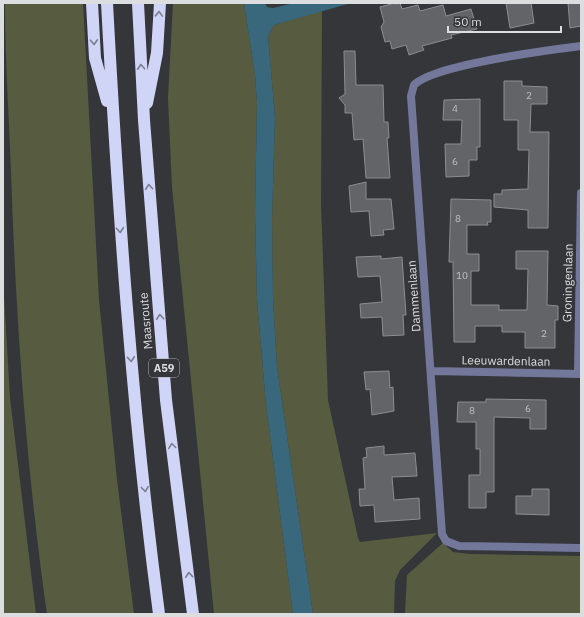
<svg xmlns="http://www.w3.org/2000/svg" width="584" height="617" font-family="'IBM Plex Sans',sans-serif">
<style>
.green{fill:#575c41}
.water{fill:#39687d}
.building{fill:#636467;stroke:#8b8d90}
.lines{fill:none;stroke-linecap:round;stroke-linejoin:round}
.minor{stroke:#73779a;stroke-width:8}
.motorway{stroke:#d0d5f8;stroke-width:12}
.oneway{stroke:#7b7e8f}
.labels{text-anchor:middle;stroke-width:3.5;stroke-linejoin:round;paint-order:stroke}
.number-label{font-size:10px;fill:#bebfc0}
.shield{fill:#353639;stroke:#aaabac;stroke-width:1}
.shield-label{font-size:11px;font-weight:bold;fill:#dcddde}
.street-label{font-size:12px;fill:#dcddde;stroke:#353639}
</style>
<rect width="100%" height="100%" fill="#353639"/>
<!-- green -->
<path class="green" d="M5 3H83L99 300 117 480 134 614H47C26 467 16 320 11 172 9 116 5 59 5 3Z
M173 3H244L255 75 257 102 255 213 257 300 266 405 293 614H214L172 187 168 98Z
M322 10 321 203 328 400 358 538 360 542 437 533 400 570 395 581 394 614H313L277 367 273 299 272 219 275 117 268 36 274 25Z
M3 222 4 296 10 398 36 614H3Z
M443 543 453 552 470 554 581 556V614H405L407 575Z"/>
<!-- water -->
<path class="water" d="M244 3H265L267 7 273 8 294 3H351L274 25 268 36 275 117 272 219 273 299 277 367 313 614H293L266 405 257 300 255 213 257 102 255 75Z"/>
<!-- building -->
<path class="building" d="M395 3V4L400 3 402 9 418 5 420 11 443 5 446 16 471 9 477 29 451 35 452 38 422 46 424 50 409 55 406 45 392 49 390 41 385 42 381 27 384 22 380 7Z
M506 3H531L534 23 510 28Z
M568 3H581V26L570 28Z
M344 51H355L356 85H383L384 122H388L389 138H387L390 178H366L363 139 354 140 352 113H345V105L339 98 345 94Z
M504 81H522V86L547 87V104H531L530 132H549L548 228H528V210L494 207V194H502V190L528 189 529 150H518V120H504Z
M480 99V147H477V160H469V176L446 177 445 144H461L462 120H443L444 100Z
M366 182V199H391L394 229 383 230 384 235 371 236 369 211 351 212 349 186Z
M451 199 491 200V222H487L488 225H467V254H479V271H471V305H499V310H527L528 269H516V251H548L547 305 558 306V320H555V348H525V332H502V326H475V342H454L453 262H449Z
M381 256V259L402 257 406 315H403L404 335 383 336 382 317 361 318 360 304 382 302 380 276 358 277 356 257Z
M389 371 390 388 393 387 394 411 372 415 370 389 366 390 364 372Z
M486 399 546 400V429H530V418L494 417V492H486V508H469V475H480V449H476V422H457L458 402H486Z
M384 446V455L415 453 417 476 392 477 394 500 419 498 420 519 375 522 374 505 360 506 359 489H365L363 458 367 457 366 448Z
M532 489H549V515L516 514V496H532Z"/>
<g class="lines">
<!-- minor -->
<path class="minor" d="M581 46C549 50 433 65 414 85L411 96 442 534 446 541 459 546 581 548
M431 371 581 374
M578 374 581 193"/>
<!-- motorway -->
<path class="motorway" d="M92 3 95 58 107 101
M107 3C118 208 132 411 159 614
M138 3 144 120 166 400 193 614
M147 103 157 53 160 3"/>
</g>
<!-- one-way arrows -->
<defs><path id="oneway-chevron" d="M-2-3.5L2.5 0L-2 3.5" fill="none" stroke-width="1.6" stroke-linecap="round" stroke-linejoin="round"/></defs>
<g class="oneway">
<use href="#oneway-chevron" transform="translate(159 14) rotate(-88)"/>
<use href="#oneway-chevron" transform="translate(94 42) rotate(87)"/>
<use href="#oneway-chevron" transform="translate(141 67) rotate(-93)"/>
<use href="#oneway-chevron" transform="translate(149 187) rotate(-95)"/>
<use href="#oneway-chevron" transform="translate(120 230) rotate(85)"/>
<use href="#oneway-chevron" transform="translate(160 317) rotate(-95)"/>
<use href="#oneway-chevron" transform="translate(131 359) rotate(85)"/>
<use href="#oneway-chevron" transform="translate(172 446) rotate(-98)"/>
<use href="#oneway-chevron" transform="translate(145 489) rotate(83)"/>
<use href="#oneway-chevron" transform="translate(189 575) rotate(-96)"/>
</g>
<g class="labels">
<!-- number labels -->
<g class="number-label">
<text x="529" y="99">2</text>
<text x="455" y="112">4</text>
<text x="455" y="165">6</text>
<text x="458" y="222">8</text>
<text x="462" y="279">10</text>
<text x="544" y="337">2</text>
<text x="528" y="412">6</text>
<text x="472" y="414">8</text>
</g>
<!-- shield labels -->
<rect class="shield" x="149" y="359" width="30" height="18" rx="3"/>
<g class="shield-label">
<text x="164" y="372">A59</text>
</g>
<!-- street labels -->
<g class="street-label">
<text transform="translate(568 283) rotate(-89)" y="4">Groningenlaan</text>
<text transform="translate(414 296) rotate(-94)" y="4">Dammenlaan</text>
<text transform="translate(146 321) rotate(-95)" y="4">Maasroute</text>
<text transform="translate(506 361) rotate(1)" y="4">Leeuwardenlaan</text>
</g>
</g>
<!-- border -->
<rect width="584" height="617" fill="none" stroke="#dcddde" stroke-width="8"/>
<!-- scale -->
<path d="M448 26v6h113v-6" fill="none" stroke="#dcddde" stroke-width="2"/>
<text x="454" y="26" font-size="12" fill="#dcddde" stroke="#353639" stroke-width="3" paint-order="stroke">50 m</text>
</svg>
